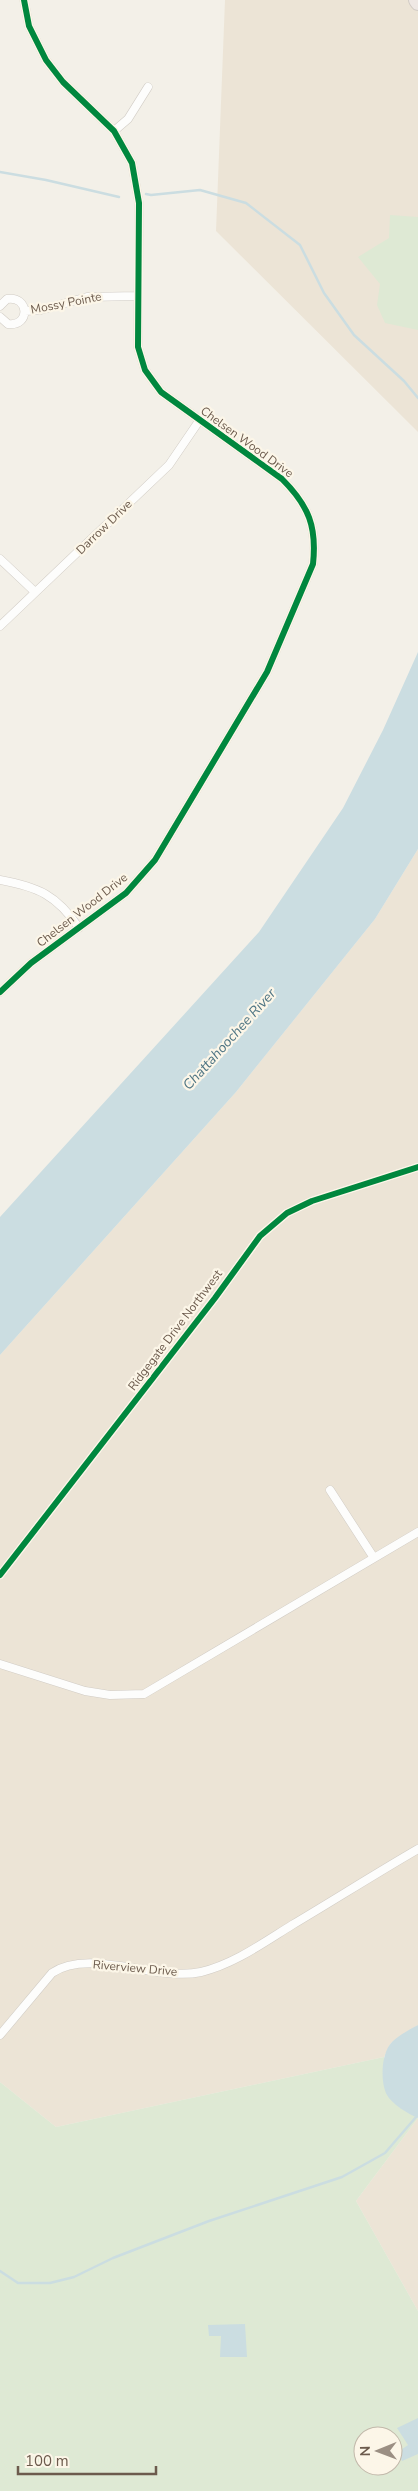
<svg xmlns="http://www.w3.org/2000/svg" width="418" height="2491" font-family="'Nunito Sans',sans-serif">
<style>
.residential{fill:#ece4d6}
.green{fill:#dee9d4;fill-rule:evenodd}
.water{fill:#cbdde1}
.lines{fill:none;stroke-linecap:round;stroke-linejoin:round}
.stream{stroke:#cbdde1;stroke-width:2.5}
.street-casing{stroke:#d1ccc5;stroke-width:9}
.highway-casing{stroke:#d2ccc6;stroke-width:16}
.street{stroke:#fdfdfc;stroke-width:8}
.highway{stroke:#efe8e4;stroke-width:14}
.cycleway-casing{stroke:#fcf6e8;stroke-width:9}
.cycleway{stroke:#00873e;stroke-width:6}
.labels{text-anchor:middle;stroke-width:4.5;stroke-linejoin:round;paint-order:stroke}
.street-label{font-size:12px;fill:#6c5b4d;stroke:#fcf6e8}
.water-label{font-size:14px;font-style:italic;fill:#4d7483;stroke:#fcf6e8}
</style>
<rect width="100%" height="100%" fill="#f3f0e8"/>
<!-- residential -->
<path class="residential" d="M225 0H418V432L216 231Z
M418 849V2025L391 2043 384 2057 56 2127 0 2082V1355L236 1092 375 919Z
M418 2118V2311L356 2201Z"/>
<!-- green -->
<path class="green" d="M390 215 418 217V330L385 323 377 305 380 284 358 257 389 238Z
M384 2057V2084L399 2107 418 2118 356 2201 418 2311V2491H0V2082L56 2127ZM363 2436H393V2466H363Z"/>
<!-- water -->
<path class="water" d="M418 652V849L375 919 236 1092 0 1355V1217L259 932 343 808 383 730Z
M418 2025V2118C408 2114 392 2104 387 2095 380 2082 381 2053 392 2042 399 2035 409 2030 418 2025Z
M245 2324 247 2357H220L221 2336H209L208 2325Z
M418 2418V2454L402 2461 398 2452 408 2445 397 2428Z"/>
<g class="lines">
<!-- stream -->
<path class="stream" d="M0 172 46 180 119 197
M146 194 151 195 200 190 246 203 300 245 324 293 354 335 404 381 418 398
M0 2271 18 2283H50L74 2277 113 2258 209 2221 342 2177 385 2153 416 2117"/>
<!-- street casing -->
<g class="street-casing">
<path id="street" d="M114 131 128 119 148 87
M0 306 7 299C29 295 31 327 8 324L0 317
M25 311 41 310 87 297 137 296
M0 559 35 592
M0 626 169 465 199 421
M0 880C38 887 57 895 79 928
M0 992 31 963 126 893 155 860 267 672 313 564C317 527 309 506 282 479L161 392 145 370 138 347 139 203 132 163 114 131 63 82 46 60 29 26 24 0
M330 1490 374 1558
M0 1575 215 1298 260 1236 287 1213 312 1201 418 1167
M0 1664 85 1691 110 1695 144 1694 418 1532
M0 2035 52 1973C89 1947 157 1982 201 1972 234 1964 263 1943 292 1925 334 1900 375 1874 418 1849"/>
</g>
<!-- highway casing -->
<g class="highway-casing">
<path id="highway" d="M416 0 418 3"/>
</g>
<!-- street -->
<use href="#street" class="street"/>
<!-- highway -->
<use href="#highway" class="highway"/>
<!-- cycleway casing -->
<g class="cycleway-casing">
<path id="cycleway" d="M0 992 31 963 126 893 155 860 267 672 313 564C317 527 309 506 282 479L161 392 145 370 138 347 139 203 132 163 114 131 63 82 46 60 29 26 24 0
M0 1575 215 1298 260 1236 287 1213 312 1201 418 1167"/>
</g>
<!-- cycleway -->
<use href="#cycleway" class="cycleway"/>
</g>
<g class="labels">
<!-- street labels -->
<g class="street-label">
<text transform="translate(66 303) rotate(-11)" y="4">Mossy Pointe</text>
<text transform="translate(247 442) rotate(36)" y="4">Chelsen Wood Drive</text>
<text transform="translate(104 527) rotate(-44)" y="4">Darrow Drive</text>
<text transform="translate(82 910) rotate(-38)" y="4">Chelsen Wood Drive</text>
<text transform="translate(175 1330) rotate(-53)" y="4">Ridgegate Drive Northwest</text>
<text transform="translate(135 1968) rotate(5)" y="4">Riverview Drive</text>
</g>
<!-- water labels -->
<g class="water-label">
<text transform="translate(229 1039) rotate(-48)" y="5">Chattahoochee River</text>
</g>
</g>
<!-- north arrow -->
<g transform="translate(378 2451) rotate(269)"><circle r="24" fill="#fcf6e8" stroke="#c2b8aa"/>
<path d="M0-4L9 19L0 12L-9 19Z" fill="#9b8f83"/>
<text y="-8" font-size="14" font-weight="bold" text-anchor="middle" fill="#6c5b4d">N</text>
</g>
<!-- scale -->
<path d="M18 2466v8h138v-8" fill="none" stroke="#6c5b4d" stroke-width="2.5"/>
<text x="25" y="2466" font-size="15" fill="#6c5b4d" stroke="#fcf6e8" stroke-width="4" paint-order="stroke">100 m</text>
</svg>
